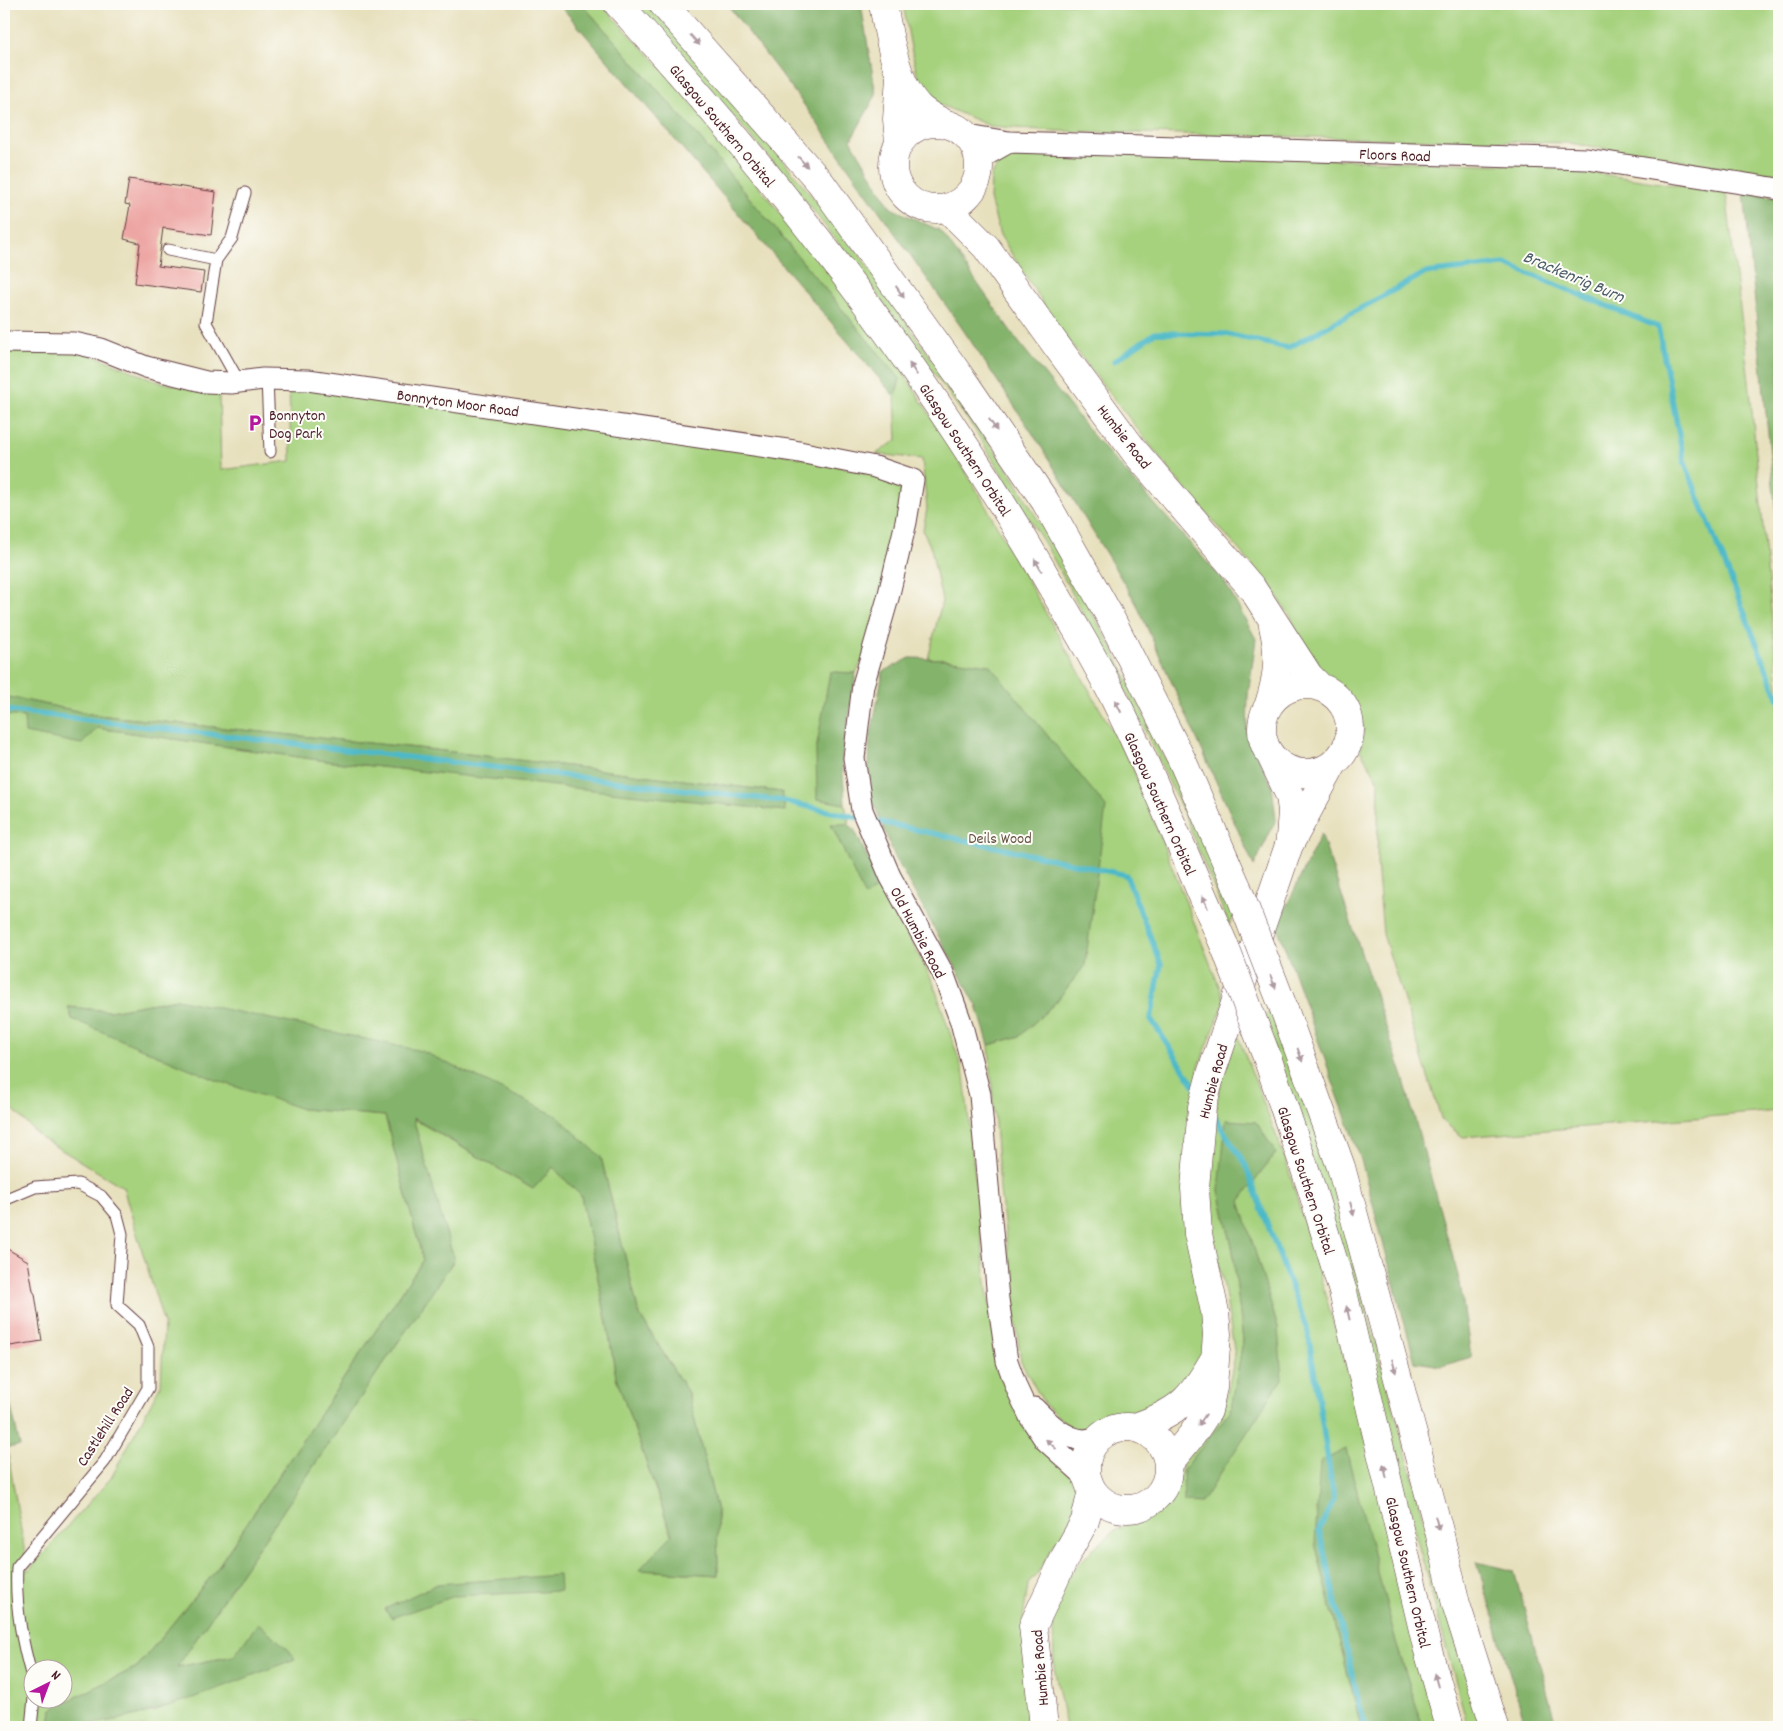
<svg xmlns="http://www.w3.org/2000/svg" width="1783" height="1731" font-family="Dekko,sans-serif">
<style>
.green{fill:#a6d17d;stroke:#787854;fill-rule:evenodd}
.forest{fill:#84b36c;stroke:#67694c}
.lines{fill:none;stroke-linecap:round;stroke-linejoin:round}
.stream{stroke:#4db9c8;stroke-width:5.5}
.building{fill:#eda5a3}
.lane-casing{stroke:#623c41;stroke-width:13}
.street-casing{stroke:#623c41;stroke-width:23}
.secondary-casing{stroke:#623c41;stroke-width:29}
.highway-casing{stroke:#623c41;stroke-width:29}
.lane{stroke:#fff;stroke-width:11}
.street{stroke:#fff;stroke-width:21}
.secondary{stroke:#fff;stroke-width:28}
.highway{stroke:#fff;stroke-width:28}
.highway-bridge-casing{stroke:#623c41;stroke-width:29;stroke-linecap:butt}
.highway-bridge{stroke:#fff;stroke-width:28}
.oneway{fill:#ae9aa0}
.labels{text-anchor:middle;stroke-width:4;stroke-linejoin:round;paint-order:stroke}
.street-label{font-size:16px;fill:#4a1f2b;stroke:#fdfcf7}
.poi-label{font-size:16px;fill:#4a1f2b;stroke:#fdfcf7;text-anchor:start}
.park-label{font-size:16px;fill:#665444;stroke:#fdfcf7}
.water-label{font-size:18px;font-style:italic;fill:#4b5d6a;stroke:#fdfcf7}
</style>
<rect width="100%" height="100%" fill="#fdfcf7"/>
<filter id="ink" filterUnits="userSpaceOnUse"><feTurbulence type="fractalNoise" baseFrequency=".02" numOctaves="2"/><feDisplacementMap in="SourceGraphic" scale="10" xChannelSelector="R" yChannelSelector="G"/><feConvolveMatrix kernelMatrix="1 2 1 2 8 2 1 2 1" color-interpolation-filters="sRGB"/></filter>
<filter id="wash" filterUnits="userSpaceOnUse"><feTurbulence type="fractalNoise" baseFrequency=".0096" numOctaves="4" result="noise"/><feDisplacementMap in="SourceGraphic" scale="20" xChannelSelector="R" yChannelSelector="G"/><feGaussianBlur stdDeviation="1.12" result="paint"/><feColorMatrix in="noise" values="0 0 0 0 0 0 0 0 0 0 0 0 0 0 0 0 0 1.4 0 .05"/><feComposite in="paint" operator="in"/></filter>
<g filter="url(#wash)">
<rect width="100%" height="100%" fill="#e7e0bd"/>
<!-- green -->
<path class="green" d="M582 4H601L670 77 884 341 975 487 1132 766 1225 1001 1199 1066 1192 1109 1207 1345 1194 1377 1156 1409 1131 1413 1091 1427 1074 1430 1045 1405 1021 1362 1000 1190 989 1045 1020 1036 945 659H928L942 601 931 548 923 530 927 509 922 459 876 454 897 440 895 397 900 379 692 129Z
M636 4H647L691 52 777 153 860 255 1015 480 1113 649 1200 833 1235 915 1229 925 1182 809 1132 703 1048 549 975 430 864 276 795 187Z
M903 4H1779V176L1569 143 1055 131 990 126 934 102 919 82 911 48Z
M1028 150 1548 166 1726 193 1750 390 1779 695V1111L1463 1137 1442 1121 1383 934 1377 862 1379 782 1360 750 1364 729 1356 706 1338 685 1317 669 1307 656 1291 617 1269 584 1175 477 1055 323 1000 235 990 199 991 176 1003 157Z
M72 349 98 357 159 382 219 393 221 470 291 461 289 385 780 453 880 476 900 487 904 502 864 658 856 673 830 672 817 799 845 804 849 824 832 825 865 896 881 885 933 982 964 1075 987 1291 1007 1389 1082 1489 1077 1514 1056 1542 1037 1574 1028 1584 1023 1619 1034 1727H77L156 1711 234 1656 177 1667 454 1260 412 1118 533 1189 553 1167 581 1196 607 1323 616 1377 672 1536 640 1570 718 1575 717 1511 688 1393 639 1314 601 1157 177 999 110 1011 69 1007 302 1109 385 1116 423 1260 213 1574 137 1667 52 1709 50 1727H4V1448H7L28 1571 111 1478 161 1384 164 1324 123 1187 40 1137 4 1100V715L24 716 81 744 97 728 326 761 785 810 781 792 427 749 97 715 4 696V350ZM32 1668H62V1698H32Z
M1272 1008 1324 1153 1481 1727H1468L1401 1481 1265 1016Z
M1236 1031 1286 1161 1354 1393 1440 1727H1423L1398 1649 1315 1543 1361 1727H1066L1054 1667 1053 1617 1065 1580 1089 1553 1113 1532 1165 1504 1176 1488 1183 1464 1214 1422 1226 1398 1235 1356 1224 1286 1211 1231 1208 1196 1212 1144 1218 1095ZM1276 1153 1239 1201 1278 1328 1185 1502 1183 1471 1231 1410 1243 1341 1233 1251 1219 1190Z"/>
<!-- forest -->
<path class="forest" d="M559 4H582L692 129 900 379 895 397Z
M727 4H861L876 95 851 140 891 208 941 231 1017 340 1095 438 1224 581 1256 639 1248 695 1247 732 1272 786 1276 820 1254 866 1136 603 1039 443 964 331 875 205 802 102Z
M1744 192 1779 197V544Z
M910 658 945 659 990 665 1106 807 1085 965 1056 1002 1020 1036 989 1045 977 1006 895 857 868 789 870 740 883 672Z
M830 672 856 673 842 757 845 804 817 799 816 750Z
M4 696 97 715 427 749 782 792 785 811 326 761 97 728 82 744 25 733 24 717 4 715Z
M831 824H849L855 831 881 885 865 897Z
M1321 834 1404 1080 1460 1283 1471 1357 1442 1366 1415 1362 1361 1160 1277 926Z
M177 999 422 1051 557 1116 601 1157 639 1314 688 1393 717 1511 718 1575 639 1570 672 1535 616 1377 607 1323 581 1196 553 1167 533 1189 413 1118 454 1260 177 1667 234 1656 258 1623 289 1650 295 1659C217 1688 135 1727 50 1727L52 1709 137 1667 213 1574 423 1260 385 1116 302 1109 216 1080 72 1019 68 1007 110 1011Z
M1226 1120 1256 1122 1276 1153 1240 1201 1278 1328 1282 1379 1201 1503 1184 1502 1183 1471 1231 1410 1243 1341 1233 1251 1219 1190Z
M4 1377 20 1446 4 1448Z
M1346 1449 1398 1649 1423 1727H1361L1315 1543 1320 1462Z
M1477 1562 1514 1571 1557 1727H1526Z
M559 1575 560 1591 455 1596 391 1618 385 1609 437 1584Z"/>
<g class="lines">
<!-- stream -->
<path class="stream" d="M1114 361 1155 333 1226 334 1288 348 1425 273 1505 264 1658 327 1684 461 1779 700
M4 710 783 801 860 818
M871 820 1126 875 1161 964 1151 1019 1198 1091
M1211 1111 1245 1164 1308 1332 1334 1499 1319 1530 1360 1708 1366 1727"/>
</g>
<g id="blocks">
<!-- building -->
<path class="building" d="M129 179 216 192 211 235 163 228 158 266 204 272 201 292 135 283 140 243 124 239 130 205 125 204Z
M4 1247 28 1261 33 1291 35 1294 42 1341 4 1347Z"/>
</g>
</g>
<g filter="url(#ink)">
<use href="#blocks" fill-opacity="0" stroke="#623c41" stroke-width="1"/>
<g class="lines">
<!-- lane casing -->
<g class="lane-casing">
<path id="lane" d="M168 250 216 260
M267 379 270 452
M239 382 206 323 216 260 232 238 245 193
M4 1200 35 1187 78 1184 101 1196 117 1215 122 1234 117 1305 139 1325 148 1347V1388L105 1461 17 1567C15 1603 22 1643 32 1677
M31 1727 34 1698"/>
</g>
<!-- street casing -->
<g class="street-casing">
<path id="street" d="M967 135 1009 142 1587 159 1779 189
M979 159 1009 142
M4 342 74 343 101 349 146 367 206 382 231 383 263 379 308 380 794 451 875 467 913 480 906 522 888 598 863 685 854 758 862 810 890 876 943 973 961 1022 980 1095 998 1299 1007 1361 1017 1389 1030 1417 1045 1440 1087 1478
M1034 1408C1047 1421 1063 1438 1083 1440 1088 1440 1094 1438 1098 1438"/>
</g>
<!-- secondary casing -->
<g class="secondary-casing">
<path id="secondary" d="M883 4C889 36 896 86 921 109 927 114 936 119 944 123
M893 166a43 43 0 1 1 86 0a43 43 0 1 1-86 0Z
M899 143 897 119 900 77
M947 208 986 247 1056 345 1135 452 1252 588 1309 676 1320 687
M1262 729a44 44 0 1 1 88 0a44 44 0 1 1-88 0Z
M1269 704C1278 676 1280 655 1273 626
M1271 756 1290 796 1292 811 1290 838
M1086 1468a41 41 0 1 1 82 0a41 41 0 1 1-82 0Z
M1135 1427C1179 1412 1190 1400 1213 1361
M1169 1463 1192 1435 1208 1411 1213 1387 1217 1334 1215 1312 1198 1234 1195 1188 1202 1107 1211 1074 1289 845 1333 764
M1044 1727 1033 1626 1066 1555 1085 1521 1092 1490"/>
</g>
<!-- highway casing -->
<g class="highway-casing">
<path id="highway" d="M618 4C778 177 923 367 1042 570 1067 614 1095 658 1117 704 1156 783 1189 866 1225 947
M663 4 821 183 962 379 1045 501 1108 613 1181 758 1237 887
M1284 1009 1341 1167 1439 1531 1456 1604 1495 1727
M1268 1060 1311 1187 1343 1292 1427 1647 1450 1727"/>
</g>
<!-- lane -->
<use href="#lane" class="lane"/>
<!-- street -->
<use href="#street" class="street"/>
<!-- secondary -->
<use href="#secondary" class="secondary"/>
<!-- highway -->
<use href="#highway" class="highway"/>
<!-- highway-bridge casing -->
<g class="highway-bridge-casing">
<path id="highway-bridge" d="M1237 887 1284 1009
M1225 947 1268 1060"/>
</g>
<!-- highway-bridge -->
<use href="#highway-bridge" class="highway-bridge"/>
</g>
<!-- one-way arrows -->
<defs><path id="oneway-solid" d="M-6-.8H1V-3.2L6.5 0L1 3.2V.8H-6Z" transform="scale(1.25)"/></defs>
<g class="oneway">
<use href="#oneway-solid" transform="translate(695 40) rotate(48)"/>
<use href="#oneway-solid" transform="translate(803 162) rotate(48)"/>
<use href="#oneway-solid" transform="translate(900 292) rotate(55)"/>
<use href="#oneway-solid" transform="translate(913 369) rotate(-124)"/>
<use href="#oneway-solid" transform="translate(993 425) rotate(56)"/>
<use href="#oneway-solid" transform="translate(1038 565) rotate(-120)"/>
<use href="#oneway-solid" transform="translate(1118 706) rotate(-116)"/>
<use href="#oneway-solid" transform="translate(1205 902) rotate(-114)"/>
<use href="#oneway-solid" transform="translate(1273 982) rotate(69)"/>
<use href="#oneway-solid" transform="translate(1300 1055) rotate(70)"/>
<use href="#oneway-solid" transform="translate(1352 1209) rotate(75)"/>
<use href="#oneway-solid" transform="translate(1348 1313) rotate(-103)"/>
<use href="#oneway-solid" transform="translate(1394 1366) rotate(75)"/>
<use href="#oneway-solid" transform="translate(1202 1420) rotate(124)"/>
<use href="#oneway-solid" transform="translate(1051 1444) rotate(-137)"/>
<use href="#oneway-solid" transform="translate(1385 1471) rotate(-103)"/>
<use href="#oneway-solid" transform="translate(1437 1523) rotate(75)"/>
<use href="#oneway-solid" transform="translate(1436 1680) rotate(-106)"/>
</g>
</g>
<!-- icons -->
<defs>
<g id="parking-bare" transform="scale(1.35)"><path d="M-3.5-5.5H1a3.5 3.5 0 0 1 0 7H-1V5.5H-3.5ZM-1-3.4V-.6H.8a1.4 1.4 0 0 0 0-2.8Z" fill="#b5179e" stroke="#fdfcf7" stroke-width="2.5" paint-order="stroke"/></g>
</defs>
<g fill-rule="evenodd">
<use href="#parking-bare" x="255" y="423"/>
</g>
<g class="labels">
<!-- street labels -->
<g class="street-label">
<text transform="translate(723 125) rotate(50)" y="6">Glasgow Southern Orbital</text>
<text transform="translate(1395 154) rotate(2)" y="6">Floors Road</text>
<text transform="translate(458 402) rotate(8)" y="6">Bonnyton Moor Road</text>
<text transform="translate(1125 436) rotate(52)" y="6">Humbie Road</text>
<text transform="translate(966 449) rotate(57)" y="6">Glasgow Southern Orbital</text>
<text transform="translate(1161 803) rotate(66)" y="6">Glasgow Southern Orbital</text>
<text transform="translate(919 932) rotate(62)" y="6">Old Humbie Road</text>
<text transform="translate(1212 1081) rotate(-75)" y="6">Humbie Road</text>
<text transform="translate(1307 1180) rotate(72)" y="6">Glasgow Southern Orbital</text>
<text transform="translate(104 1426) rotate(-57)" y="6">Castlehill Road</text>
<text transform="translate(1409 1572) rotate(77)" y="6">Glasgow Southern Orbital</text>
<text transform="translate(1039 1668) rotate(-95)" y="6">Humbie Road</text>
</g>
<!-- poi labels -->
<g class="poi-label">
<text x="269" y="420">Bonnyton<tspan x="269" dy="18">Dog Park</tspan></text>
</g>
<!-- park labels -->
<g class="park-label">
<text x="1000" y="843">Deils Wood</text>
</g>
<!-- water labels -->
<g class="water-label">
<text transform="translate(1574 276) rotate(23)" y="6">Brackenrig Burn</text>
</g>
</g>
<!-- margin -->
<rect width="1783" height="1731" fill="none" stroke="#fdfcf7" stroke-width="20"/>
<!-- north arrow -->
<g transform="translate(48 1684) rotate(42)"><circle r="24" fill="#fdfcf7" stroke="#b5a4a5"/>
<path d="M0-4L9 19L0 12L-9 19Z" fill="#b5179e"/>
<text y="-8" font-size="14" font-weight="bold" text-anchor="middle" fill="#4a1f2b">N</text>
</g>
</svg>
